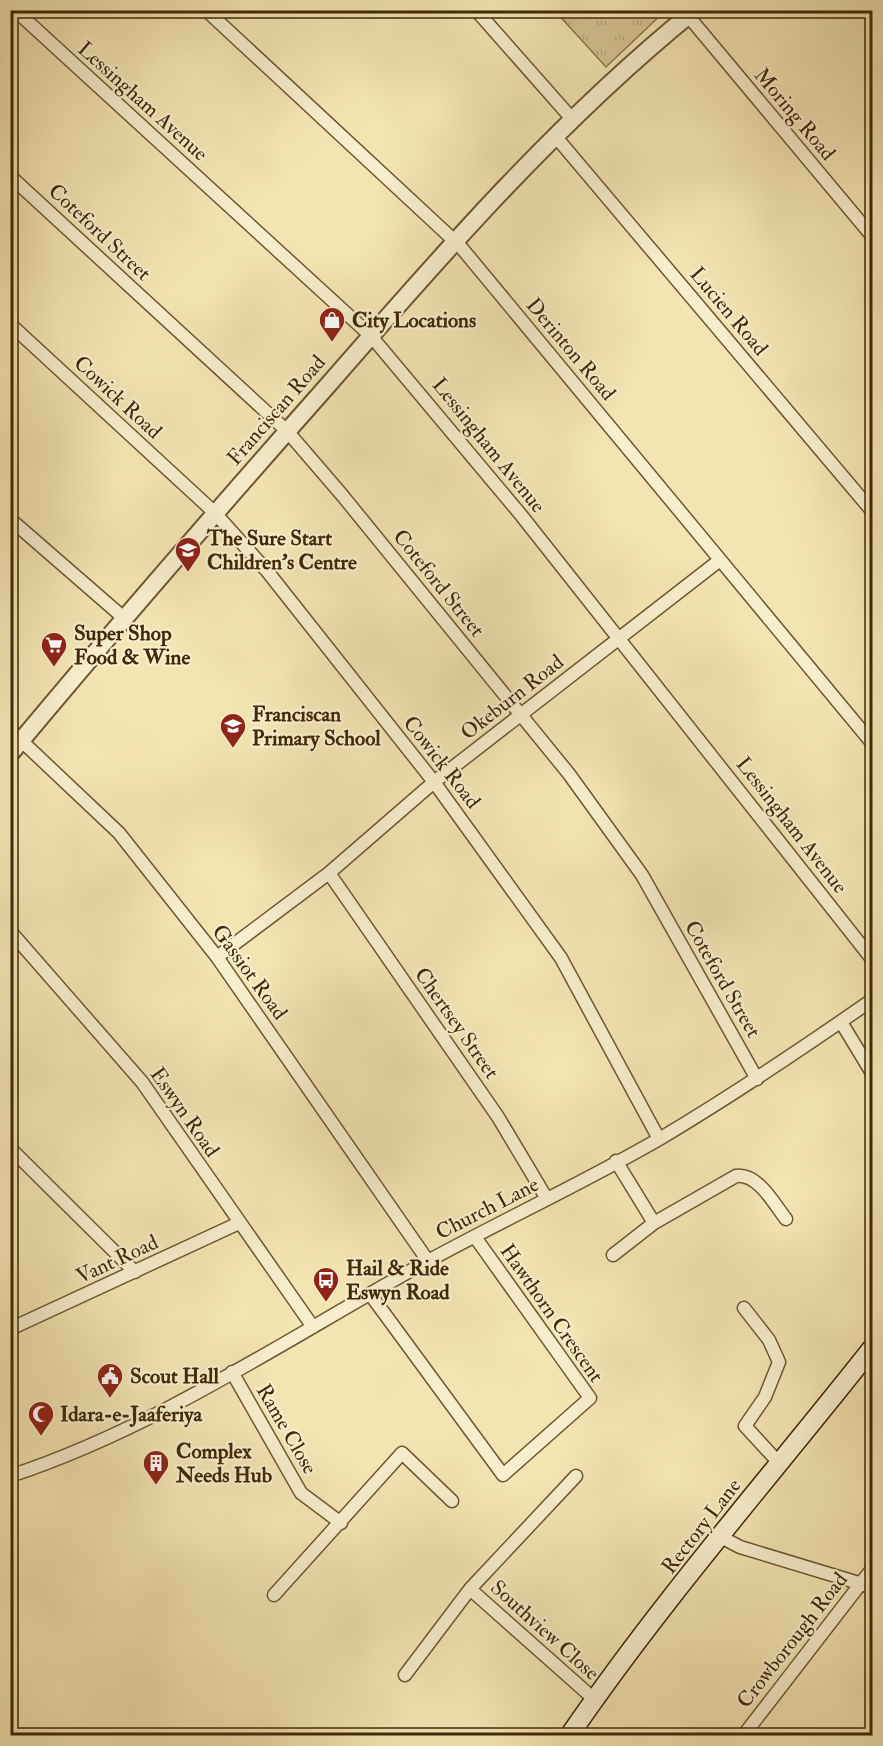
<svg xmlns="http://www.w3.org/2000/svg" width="883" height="1746" font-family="'IM FELL Double Pica',serif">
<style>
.grass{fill:url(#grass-tufts);stroke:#8a774e;stroke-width:1.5}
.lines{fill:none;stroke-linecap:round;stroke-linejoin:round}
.minor-casing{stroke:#6d5832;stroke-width:15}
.tertiary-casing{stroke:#6d5832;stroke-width:20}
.secondary-casing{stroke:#402908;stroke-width:21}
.minor{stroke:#f7eecd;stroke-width:12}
.tertiary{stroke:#f7eecd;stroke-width:16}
.secondary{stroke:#f7eecd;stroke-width:18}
.labels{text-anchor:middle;stroke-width:4.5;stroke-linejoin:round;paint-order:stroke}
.street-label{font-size:21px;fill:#402908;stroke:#f7eecd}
.poi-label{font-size:21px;font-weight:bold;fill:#402908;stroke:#f7eecd;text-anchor:start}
</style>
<defs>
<pattern id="grass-tufts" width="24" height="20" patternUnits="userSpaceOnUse" patternTransform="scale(1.5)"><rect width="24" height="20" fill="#d5c595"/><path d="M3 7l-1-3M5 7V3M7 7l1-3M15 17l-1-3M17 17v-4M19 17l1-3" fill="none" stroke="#b8a97f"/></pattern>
</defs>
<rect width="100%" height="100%" fill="#f3e5b2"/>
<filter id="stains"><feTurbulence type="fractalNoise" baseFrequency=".00333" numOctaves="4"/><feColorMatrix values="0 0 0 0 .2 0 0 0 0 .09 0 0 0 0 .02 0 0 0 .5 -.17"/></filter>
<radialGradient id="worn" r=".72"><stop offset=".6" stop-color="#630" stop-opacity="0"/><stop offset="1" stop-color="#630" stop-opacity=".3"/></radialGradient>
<!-- grass -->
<path class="grass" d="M666 10 606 67 555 11V10Z"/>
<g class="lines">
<!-- minor casing -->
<g class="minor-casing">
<path id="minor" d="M15 10 371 336 521 515 872 959
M206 10 460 246 872 743
M476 10 573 120
M684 11 872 236
M556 137 872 511
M10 176 287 431 342 495 569 774 642 875 757 1079
M10 324 215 513 267 571 434 782 561 958 659 1139
M10 519 125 619
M10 730 119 833 217 957 428 1261
M329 873 498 1117 547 1199
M10 931 142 1082 313 1327
M217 957 329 873 434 782 720 560
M841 1022 872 1073
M10 1148 135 1272
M616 1161 654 1223
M613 1255 654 1223 736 1176C758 1173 774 1204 786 1219
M370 1294 503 1475 590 1398 475 1237
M744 1308 769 1340 779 1362 765 1397 745 1426 779 1463
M10 1329 239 1223
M232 1372 301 1493 341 1523
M10 1476C159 1427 291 1336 428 1261 505 1219 585 1182 661 1138 733 1095 803 1048 872 1000
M721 1537 740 1547 872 1587
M470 1589 594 1699
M274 1595 402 1453 452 1501
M405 1675 470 1589 576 1476
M743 1736 872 1569"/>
</g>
<!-- tertiary casing -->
<g class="tertiary-casing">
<path id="tertiary" d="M10 754C114 629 221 506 329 384 444 252 559 120 695 10"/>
</g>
<!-- secondary casing -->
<g class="secondary-casing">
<path id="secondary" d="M569 1736C662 1600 771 1476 872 1348"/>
</g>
<!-- minor -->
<use href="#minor" class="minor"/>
<!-- tertiary -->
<use href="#tertiary" class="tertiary"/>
<!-- secondary -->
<use href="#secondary" class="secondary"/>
</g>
<!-- icons -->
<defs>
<g id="shop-pin" transform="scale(1.35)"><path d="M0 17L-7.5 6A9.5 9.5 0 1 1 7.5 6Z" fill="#8f2418" stroke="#f7eecd"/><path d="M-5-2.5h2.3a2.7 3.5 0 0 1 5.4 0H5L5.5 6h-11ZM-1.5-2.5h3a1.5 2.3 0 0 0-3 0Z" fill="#fff"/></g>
<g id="school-pin" transform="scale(1.35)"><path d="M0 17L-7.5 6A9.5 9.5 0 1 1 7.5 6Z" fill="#8f2418" stroke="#f7eecd"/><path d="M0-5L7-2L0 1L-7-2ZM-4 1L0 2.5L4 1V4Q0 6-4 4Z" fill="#fff"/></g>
<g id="supermarket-pin" transform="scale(1.35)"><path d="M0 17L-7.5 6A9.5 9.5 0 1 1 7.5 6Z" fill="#8f2418" stroke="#f7eecd"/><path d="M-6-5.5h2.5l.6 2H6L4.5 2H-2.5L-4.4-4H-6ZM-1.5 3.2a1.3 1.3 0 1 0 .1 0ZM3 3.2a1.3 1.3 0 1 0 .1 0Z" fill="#fff"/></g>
<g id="bus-pin" transform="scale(1.35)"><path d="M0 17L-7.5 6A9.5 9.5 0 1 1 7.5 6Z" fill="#8f2418" stroke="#f7eecd"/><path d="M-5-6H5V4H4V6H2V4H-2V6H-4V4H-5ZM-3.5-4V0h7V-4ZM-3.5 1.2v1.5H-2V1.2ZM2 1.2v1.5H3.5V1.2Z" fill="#fff"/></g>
<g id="civic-pin" transform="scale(1.35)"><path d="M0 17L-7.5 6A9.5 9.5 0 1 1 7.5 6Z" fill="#8f2418" stroke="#f7eecd"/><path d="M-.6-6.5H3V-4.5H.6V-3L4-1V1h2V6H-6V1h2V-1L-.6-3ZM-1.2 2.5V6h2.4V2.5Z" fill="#fff"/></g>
<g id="mosque-pin" transform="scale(1.35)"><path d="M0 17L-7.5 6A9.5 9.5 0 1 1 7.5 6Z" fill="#8f2418" stroke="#f7eecd"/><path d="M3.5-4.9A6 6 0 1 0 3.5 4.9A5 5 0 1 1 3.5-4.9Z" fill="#fff"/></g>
<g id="building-pin" transform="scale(1.35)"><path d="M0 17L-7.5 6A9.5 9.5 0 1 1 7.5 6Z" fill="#8f2418" stroke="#f7eecd"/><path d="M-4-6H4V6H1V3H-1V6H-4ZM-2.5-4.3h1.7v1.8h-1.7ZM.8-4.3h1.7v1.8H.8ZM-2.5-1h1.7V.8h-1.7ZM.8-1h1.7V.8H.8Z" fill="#fff"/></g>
</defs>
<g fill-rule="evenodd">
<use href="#shop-pin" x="332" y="320"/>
<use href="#school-pin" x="188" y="550"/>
<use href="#supermarket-pin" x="54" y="645"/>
<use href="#school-pin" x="233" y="726"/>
<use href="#bus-pin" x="326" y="1280"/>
<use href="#civic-pin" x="110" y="1376"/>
<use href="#mosque-pin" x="41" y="1414"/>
<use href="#building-pin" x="156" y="1463"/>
</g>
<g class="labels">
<!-- street labels -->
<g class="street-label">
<text transform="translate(143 101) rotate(42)" y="7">Lessingham Avenue</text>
<text transform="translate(795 114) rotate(50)" y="7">Moring Road</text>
<text transform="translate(100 232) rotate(43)" y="7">Coteford Street</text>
<text transform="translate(729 311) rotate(50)" y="7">Lucien Road</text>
<text transform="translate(571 349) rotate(50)" y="7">Derinton Road</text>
<text transform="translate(118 397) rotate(43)" y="7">Cowick Road</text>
<text transform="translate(276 410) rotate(-49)" y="7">Franciscan Road</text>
<text transform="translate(489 445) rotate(51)" y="7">Lessingham Avenue</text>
<text transform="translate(439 583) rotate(51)" y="7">Coteford Street</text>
<text transform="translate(512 697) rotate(-38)" y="7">Okeburn Road</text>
<text transform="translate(442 762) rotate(52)" y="7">Cowick Road</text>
<text transform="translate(792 825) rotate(52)" y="7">Lessingham Avenue</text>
<text transform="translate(250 972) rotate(54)" y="7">Gassiot Road</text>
<text transform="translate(723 979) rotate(60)" y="7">Coteford Street</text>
<text transform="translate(457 1023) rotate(55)" y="7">Chertsey Street</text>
<text transform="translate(185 1112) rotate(55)" y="7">Eswyn Road</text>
<text transform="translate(487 1208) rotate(-27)" y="7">Church Lane</text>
<text transform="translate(117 1259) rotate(-25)" y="7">Vant Road</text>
<text transform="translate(552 1313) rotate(55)" y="7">Hawthorn Crescent</text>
<text transform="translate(287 1429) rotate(60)" y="7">Rame Close</text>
<text transform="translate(701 1526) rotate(-52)" y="7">Rectory Lane</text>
<text transform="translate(545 1630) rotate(42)" y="7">Southview Close</text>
<text transform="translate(792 1640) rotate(-52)" y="7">Crowborough Road</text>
</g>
<!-- poi labels -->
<g class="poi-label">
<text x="352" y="327">City Locations</text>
<text x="207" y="545">The Sure Start<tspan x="207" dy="24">Children's Centre</tspan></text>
<text x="74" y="640">Super Shop<tspan x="74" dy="24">Food &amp; Wine</tspan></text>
<text x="252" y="721">Franciscan<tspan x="252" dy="24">Primary School</tspan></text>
<text x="346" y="1275">Hail &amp; Ride<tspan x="346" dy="24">Eswyn Road</tspan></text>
<text x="130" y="1383">Scout Hall</text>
<text x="60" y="1421">Idara-e-Jaaferiya</text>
<text x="176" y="1458">Complex<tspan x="176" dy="24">Needs Hub</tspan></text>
</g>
</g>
<!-- margin -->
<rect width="883" height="1746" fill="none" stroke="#f3e5b2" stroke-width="36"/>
<rect x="12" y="12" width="859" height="1722" fill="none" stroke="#402908" stroke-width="3"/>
<rect x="18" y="18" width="847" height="1710" fill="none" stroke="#402908" stroke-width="1.5"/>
<rect width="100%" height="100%" filter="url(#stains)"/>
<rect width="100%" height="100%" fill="url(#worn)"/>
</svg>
